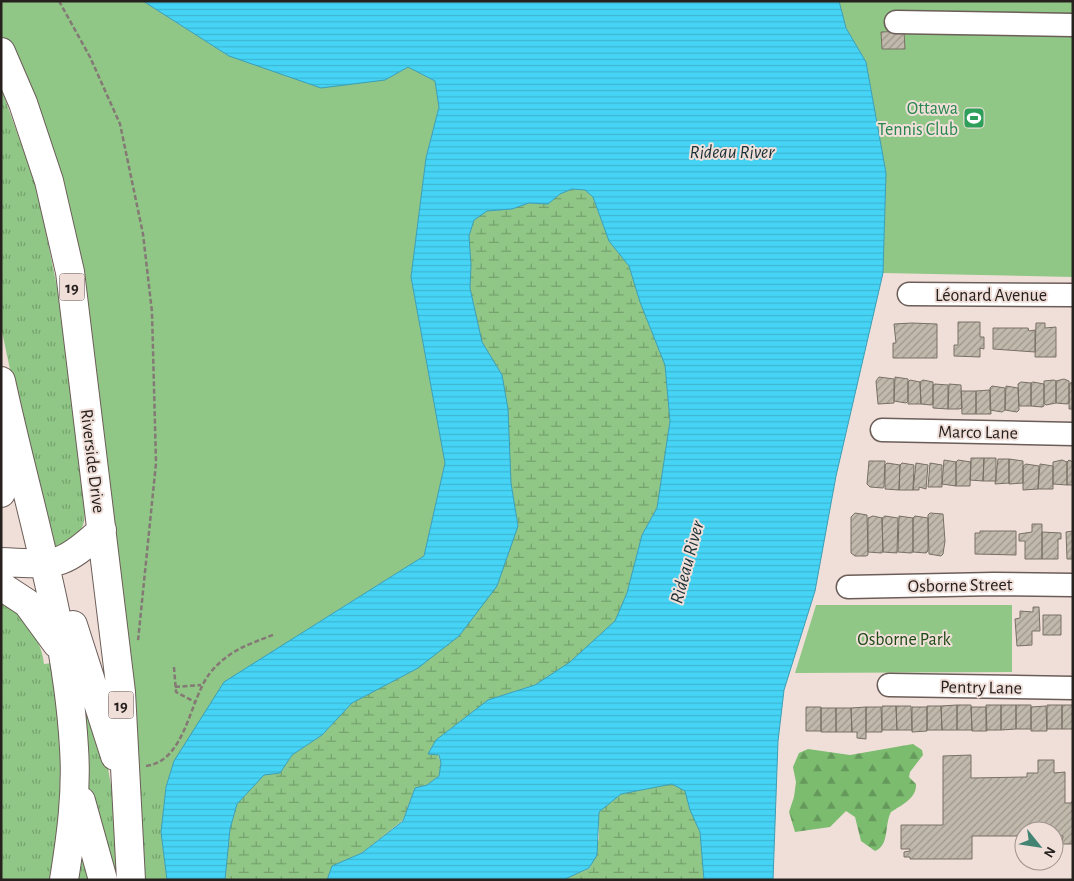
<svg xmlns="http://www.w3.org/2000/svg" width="1074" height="881" font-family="'Alegreya Sans',sans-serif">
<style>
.grass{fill:url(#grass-tufts)}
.forest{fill:url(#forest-firs)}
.wetland{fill:url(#wetland-marsh)}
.park{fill:#90c786}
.water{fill:url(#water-rules);stroke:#3c9eb5}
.building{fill:url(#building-hatch);stroke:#787064}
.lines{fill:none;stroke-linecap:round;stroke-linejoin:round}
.minor-casing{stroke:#6b5d58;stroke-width:25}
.major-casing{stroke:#6b5d58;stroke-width:30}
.path{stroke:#847975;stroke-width:2.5;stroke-dasharray:5 2.5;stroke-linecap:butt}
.minor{stroke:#fff;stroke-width:22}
.major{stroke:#fff;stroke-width:28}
.labels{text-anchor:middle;stroke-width:4;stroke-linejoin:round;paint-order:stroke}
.shield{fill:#f0dfd9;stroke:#635956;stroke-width:1}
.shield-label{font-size:16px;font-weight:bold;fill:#26201e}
.leisure-label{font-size:18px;fill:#27864d;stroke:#f0dfd9;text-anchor:end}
.street-label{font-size:18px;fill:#26201e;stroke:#f0dfd9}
.park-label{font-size:18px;fill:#1e4915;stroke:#f0dfd9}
.water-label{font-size:19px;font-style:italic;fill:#182f35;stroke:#f0dfd9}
</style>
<defs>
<pattern id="grass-tufts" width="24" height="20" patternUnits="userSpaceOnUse" patternTransform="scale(1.25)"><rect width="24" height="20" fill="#90c786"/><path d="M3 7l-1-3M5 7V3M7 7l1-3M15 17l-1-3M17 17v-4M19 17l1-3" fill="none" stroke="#75a16d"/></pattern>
<pattern id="forest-firs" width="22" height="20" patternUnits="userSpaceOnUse" patternTransform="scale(1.25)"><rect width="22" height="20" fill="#7bbc6f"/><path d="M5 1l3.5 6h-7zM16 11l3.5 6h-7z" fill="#65985b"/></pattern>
<pattern id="wetland-marsh" width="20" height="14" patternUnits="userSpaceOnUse" patternTransform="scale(1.25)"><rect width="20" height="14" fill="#90c786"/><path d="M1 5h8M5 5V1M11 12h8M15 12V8" fill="none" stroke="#75a16d"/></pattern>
<pattern id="water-rules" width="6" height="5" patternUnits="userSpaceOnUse" patternTransform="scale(1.25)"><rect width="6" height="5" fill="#46d4f6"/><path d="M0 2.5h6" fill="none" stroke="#3db6d2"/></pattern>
<pattern id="building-hatch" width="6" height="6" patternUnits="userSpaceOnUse" patternTransform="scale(1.25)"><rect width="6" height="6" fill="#c1b9ac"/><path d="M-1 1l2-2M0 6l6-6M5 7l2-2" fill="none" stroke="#9d968b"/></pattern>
</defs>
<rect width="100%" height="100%" fill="#f0dfd9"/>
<!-- grass -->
<path class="grass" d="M1 88 37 188 59 297 85 510C85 534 74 539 58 553L45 535 1 327Z
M1 594C17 618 41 632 44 664L52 663 53 666 64 784 53 880H1Z
M76 676 107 763 113 797 120 880H72Z
M136 787H166L161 832 167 880H140Z"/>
<!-- forest -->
<path class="forest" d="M913 744 922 750 923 755 910 772 909 777 916 784C917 798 902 805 891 812 884 825 890 845 875 851L861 841 855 817 846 811 830 827 795 832 789 812 794 797 796 782 793 767 799 753 808 749 850 755Z"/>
<!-- wetland -->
<path class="wetland" d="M572 189 585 190 593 197 609 241 629 266 640 302 665 365 670 421 657 508 642 535 627 593 616 621 570 662 535 685 488 700 436 740 428 754 438 755 441 763 439 776 427 785 415 788 403 820 362 853 332 866 327 880H225L230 829 237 804 264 774 280 773 292 755 322 735 352 703 418 668 518 526 511 483 502 375 482 342 470 288 471 265 469 236 474 220 487 211 512 209 529 203 548 204 560 194Z
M672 784 685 791 690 810 700 832 704 880H563L590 868 599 838V812L621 794Z"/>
<!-- park -->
<path class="park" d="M1 1H143L229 56 385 80 408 67 435 81 439 107 426 158 411 277 445 463 424 556 313 626 174 761 166 787H136L70 272 1 52Z
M839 1H1073V277L883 273 886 173 866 62 846 28Z
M816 605H1012V672L795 673Z"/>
<!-- water -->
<path class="water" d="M143 1H839L846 28 866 62 886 173 883 273 836 476 815 591 784 690 778 741 773 880H704L700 832 690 810 685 791 672 784 621 794 599 812 597 855 589 868 563 880H327L332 866 362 853 403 821 415 788 427 785 439 776 441 763 439 755 428 754 436 740 488 700 535 685 570 662 615 621 627 593 642 535 657 508 670 421 665 365 640 302 629 266 609 241 593 197 585 190 572 189 560 194 548 204 529 203 512 209 487 211 474 220 469 236 471 265 470 288 482 342 502 375 508 409 511 483 518 526 497 586 459 636 418 668 352 703 322 735 292 755 280 773 264 775 237 804 230 829 225 880H167L161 832 166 787 174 761 224 682 424 556 445 463 411 277 426 158 439 107 435 81 408 67 385 80 321 88 229 56Z"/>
<!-- building -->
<path class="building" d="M904 31 905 49H882L881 32Z
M958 322H980V337H984V349L980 348V357L954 356V345H958Z
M912 323 937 324V358H893V343H896L894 324Z
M1036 323H1045V328L1056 327V357H1035Z
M993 328H1028L1029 331 1035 330V352L993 349Z
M879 377 894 379V403L878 404 876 381Z
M895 377 908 379V401L906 403 894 401Z
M1064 379 1069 381V403L1067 404 1056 403V381Z
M910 380 920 382 921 404H908V382Z
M923 380 933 382V404L931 405 921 404 920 382Z
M1054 380 1056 381V403L1046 405 1044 403V381Z
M1021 382 1031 383V406H1019L1018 384Z
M1033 382 1044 384V406L1042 407 1031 406V383Z
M1072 382 1073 409H1069V384Z
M935 384 948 385V409L933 408V385Z
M949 384 961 385 962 408 959 409H948Z
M992 386 1005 388V410L1002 412 990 410V388Z
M1006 386 1018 388 1019 410 1017 412 1005 410Z
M990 390 991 414H976V391Z
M961 391H976V414H962Z
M971 458H984L983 481 970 480Z
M984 458H996V481H983Z
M998 459H1009V483L995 484Z
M1009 459 1023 461V483L1009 484Z
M944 460 956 462V486L942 484Z
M958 460 971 462 970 486H956V462Z
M1062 460 1067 462V485L1053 484V462Z
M1069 460 1073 462V485H1067V462Z
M869 461H885L884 486 883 488 870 487 867 484Z
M887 463 900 465 899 490 885 489V465Z
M902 463 914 465 913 490H899L900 465Z
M916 463 928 465 926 489 919 487V490H913Z
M930 463 942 465V487H928Z
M1026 464 1039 466 1038 489 1023 490V466Z
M1040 464 1053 466V489H1038Z
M855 513 867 515 868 555 866 556H855L851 553V517Z
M930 513 943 514 945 541 943 554 941 556 929 554 928 515Z
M873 516 882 518 883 552 881 553 868 552V518Z
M885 516 898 518 897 553 883 552 882 518Z
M899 516 913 518V552L911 553 898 552Z
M915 516 928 518V551L926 553 913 552V518Z
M1032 524H1042V559H1025V541H1019V534L1032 532Z
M980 531H1016V555L975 554V533H980Z
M1073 531V559H1067L1066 532Z
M1042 532 1061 533V539H1058V559H1042Z
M1033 607H1039L1040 631H1032V645L1017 646 1015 619 1020 618V611L1033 612Z
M1043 615H1061V635H1043Z
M957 705V730H942L941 706Z
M957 705H971L972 730H957Z
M986 705H1001V730H986Z
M1001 705H1016V729L1001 730Z
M1016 705H1031V729H1016Z
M1047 705H1062V729H1047Z
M1062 705H1073V729H1062Z
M882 706H896L897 730H882Z
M896 706H911L912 730H897Z
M927 706H941L942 730H927Z
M1046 706 1047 731H1031V707Z
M806 707H821V731H806Z
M866 707V739L857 738V732H852L851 708Z
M866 707H881L882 732H866Z
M912 707H927V731L912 732Z
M971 707H986L987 731H972Z
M821 708H836V732H821Z
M836 708H851L852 732H836Z
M971 755V778L1027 777V773H1038V760H1054V773L1065 772V803H1071L1073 800V844H1062L1063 836H1054V831H1024V836H972V859H910V857H904V852L910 851V849H901V825H943V756Z"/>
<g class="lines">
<!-- minor casing -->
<g class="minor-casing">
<path id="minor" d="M896 22 1073 25
M909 294 1073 295
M882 430 1073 434
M848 587 994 584 1073 585
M889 685 1073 688"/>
</g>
<!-- major casing -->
<g class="major-casing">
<path id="major" d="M1 52 23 103 49 181 70 272 121 692 131 880
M1 381C27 502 67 624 74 748 77 792 71 836 64 880
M1 493 5 478 7 445
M1 562C56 564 60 569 102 530
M1 586 27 603 57 644
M73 625 115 756
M81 801 103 880"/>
</g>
<!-- path -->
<path class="path" d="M59 1 90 57 120 124 143 234 152 312 156 463 138 641
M174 667 176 692 195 702
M175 687 201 685
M146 766C186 761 189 700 210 673 230 649 248 645 275 634"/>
<!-- minor -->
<use href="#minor" class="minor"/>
<!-- major -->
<use href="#major" class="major"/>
</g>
<!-- icons -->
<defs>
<g id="stadium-square" transform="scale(1.125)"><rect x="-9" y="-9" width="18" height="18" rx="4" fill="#2e9e5b" stroke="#f0dfd9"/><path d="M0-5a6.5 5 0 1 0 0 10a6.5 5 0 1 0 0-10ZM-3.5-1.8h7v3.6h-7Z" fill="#fff"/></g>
</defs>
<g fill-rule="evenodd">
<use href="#stadium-square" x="974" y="118"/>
</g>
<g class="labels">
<!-- shield labels -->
<g class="shield">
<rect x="59.5" y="273.5" width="25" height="27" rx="4"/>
<rect x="108.5" y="691.5" width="25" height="27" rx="4"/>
</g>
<g class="shield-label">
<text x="72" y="293">19</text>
<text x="121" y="711">19</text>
</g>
<!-- leisure labels -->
<g class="leisure-label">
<text x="958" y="114">Ottawa<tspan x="958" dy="21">Tennis Club</tspan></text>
</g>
<!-- street labels -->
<g class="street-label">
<text x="991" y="301">Léonard Avenue</text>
<text transform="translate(978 432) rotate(1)" y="6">Marco Lane</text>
<text transform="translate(93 461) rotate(83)" y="6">Riverside Drive</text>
<text transform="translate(960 585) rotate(-1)" y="6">Osborne Street</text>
<text transform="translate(981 687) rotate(1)" y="6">Pentry Lane</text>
</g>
<!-- park labels -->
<g class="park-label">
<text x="904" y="645">Osborne Park</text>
</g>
<!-- water labels -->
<g class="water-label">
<text x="732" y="158">Rideau River</text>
<text transform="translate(686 562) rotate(-75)" y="7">Rideau River</text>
</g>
</g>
<!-- border -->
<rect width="1074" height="881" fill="none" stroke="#26201e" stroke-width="5"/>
<!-- north arrow -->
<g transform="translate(1039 846) rotate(120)"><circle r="24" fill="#f0dfd9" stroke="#9f938e"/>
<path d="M0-4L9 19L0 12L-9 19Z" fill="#428372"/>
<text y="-8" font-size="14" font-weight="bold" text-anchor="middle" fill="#26201e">N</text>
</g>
</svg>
